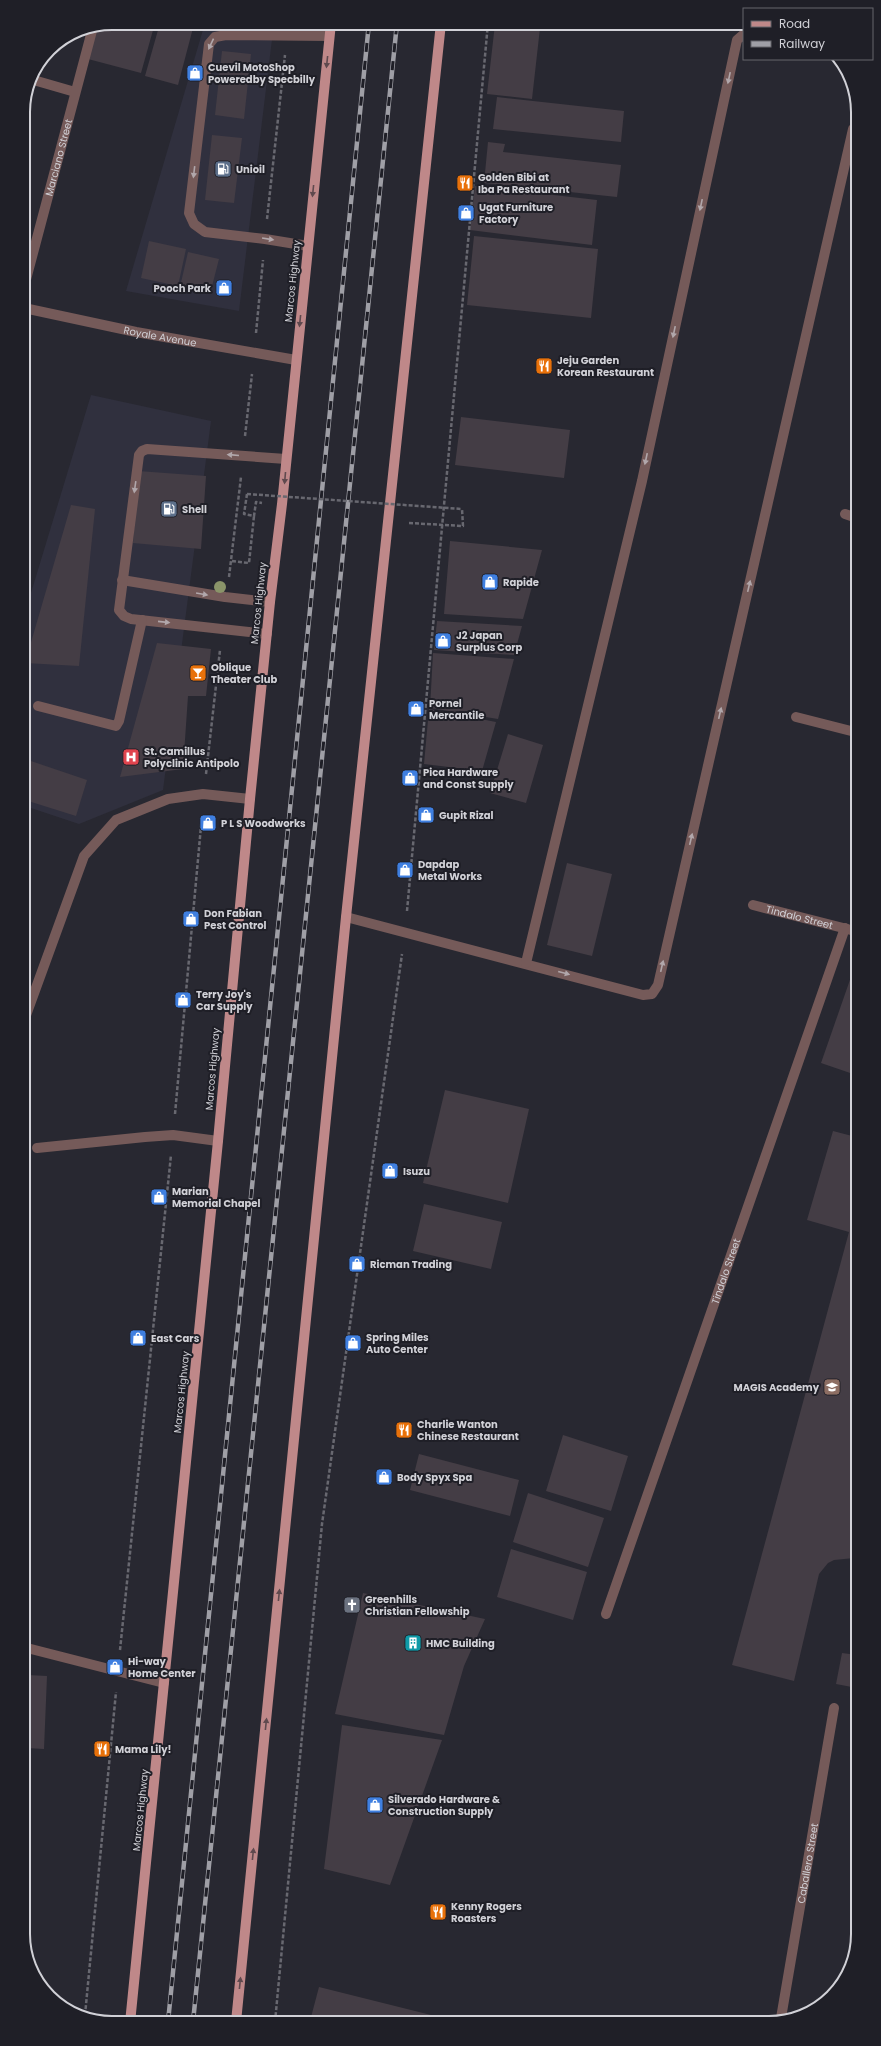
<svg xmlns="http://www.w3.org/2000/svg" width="881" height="2046" font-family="Poppins,sans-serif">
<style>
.built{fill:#30303e}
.building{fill:#443d45}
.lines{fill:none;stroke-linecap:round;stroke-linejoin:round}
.path{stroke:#686870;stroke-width:2.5;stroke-dasharray:4 2;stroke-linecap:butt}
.minor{stroke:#755a59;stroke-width:10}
.major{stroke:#bf8889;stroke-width:10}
.rail-casing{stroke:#9f9fa6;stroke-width:4.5}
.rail{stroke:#1f1f27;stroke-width:3;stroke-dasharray:9;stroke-linecap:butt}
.path-bridge{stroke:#686870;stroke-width:2.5;stroke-dasharray:4 2;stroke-linecap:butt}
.tree{fill:#8a9469}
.oneway{fill:#b1a7ab}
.oneway2{fill:#5f494e}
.labels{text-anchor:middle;stroke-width:4;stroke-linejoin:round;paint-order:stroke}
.poi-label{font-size:10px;font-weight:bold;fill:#d1d1d7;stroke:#1f1f27;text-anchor:start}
.street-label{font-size:10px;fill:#d1d1d7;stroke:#1f1f27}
.rim{fill:none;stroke:#d1d1d7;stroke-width:2}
</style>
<rect width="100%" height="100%" fill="#282831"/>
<!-- built -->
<path class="built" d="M205 23H274L239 311 126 291Z
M91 395 211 421 163 790 79 824 25 806 24 616Z"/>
<!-- building -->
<path class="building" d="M112 23H155L141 73 88 59 96 26Z
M160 23H174L193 28 178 85 145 76Z
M495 24 540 28 532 99 487 94Z
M222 51 251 54 244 119 215 115Z
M497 97 624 111 621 142 493 129Z
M212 135 242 138 234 203 205 200Z
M488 142 505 144 503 152 621 165 617 197 484 183Z
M475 186 597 200 592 245 470 230Z
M474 236 598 249 591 318 467 305Z
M149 241 186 249 178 286 141 278Z
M188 252 219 259 210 294 180 287Z
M461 417 570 430 564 478 455 465Z
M138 471 206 476 201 549 133 543Z
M71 505 95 509 79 666 25 663Z
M450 541 542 550 523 619 444 614Z
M437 621 522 626 514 655 434 650Z
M157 643 211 649 206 696H188L183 769 120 777Z
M433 653 514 659 498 719 430 708Z
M429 709 496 722 482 771 424 764Z
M508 734 543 745 526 803 490 793Z
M25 759 87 780 76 816 25 800Z
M567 863 612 874 592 956 547 945Z
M852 974 856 975V1075L821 1063Z
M445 1090 529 1109 508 1203 423 1183Z
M833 1131 856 1137 857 1541 854 1558 834 1560 828 1563 819 1574 794 1681 732 1665 849 1232 807 1220Z
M424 1204 502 1222 491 1269 413 1251Z
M563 1435 628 1456 611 1511 546 1491Z
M419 1454 519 1480 510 1516 410 1490Z
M528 1493 604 1518 588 1567 513 1542Z
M511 1549 587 1572 573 1620 497 1597Z
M363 1593 485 1619 464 1666 444 1735 335 1714Z
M842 1653 857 1655V1688L836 1684Z
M27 1675 47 1676 44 1749 27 1748Z
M342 1725 442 1740 390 1885 324 1869Z
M319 1987 451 2020 310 2021Z"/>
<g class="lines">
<!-- path -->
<path class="path" d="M267 219 285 55
M256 333 263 260
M245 436 252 374
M247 494 244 514 254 516 256 502 262 503
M409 523 463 526 462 509
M232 561 249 563 254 516
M229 577 241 477
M206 774 220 650
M407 911 488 23
M175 1114 202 815
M120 1650 171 1155
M85 2015 116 1692
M275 2022 322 1524 402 954"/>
<!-- minor -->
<g class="minor">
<path d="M30 79 75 92"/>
<path d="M308 246 265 239 205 232 194 224 189 213 209 44 215 37 226 35 329 36"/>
<path id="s1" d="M24 287 93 27"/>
<path id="s2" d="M24 308 136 332 296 360"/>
<path d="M845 514 854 517"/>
<path d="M122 580 225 597 270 602"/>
<path d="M267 634 131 619 124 616 119 610 139 455 142 451 147 449 286 459"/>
<path d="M38 706 116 726 119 721 142 620"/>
<path d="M796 717 855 732"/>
<path id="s3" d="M753 905 855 931"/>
<path d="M346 917 643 995 652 994 658 985 853 129"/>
<path d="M526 963 642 481 737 40 744 34"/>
<path d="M25 1018 84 856 116 820 168 799 203 794 250 799"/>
<path d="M37 1148 145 1137 173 1135 218 1141"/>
<path id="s4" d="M606 1614 845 928"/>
<path d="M27 1648 164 1683"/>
<path id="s5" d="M781 2018 834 1708"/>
</g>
<!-- major -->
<path class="major" d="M236 2022 346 917 441 23
M130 2023 218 1141 250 799 270 602 282 504 331 23"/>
<!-- rail casing -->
<g class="rail-casing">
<path id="rail" d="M168 2022 369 23
M193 2022 397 23"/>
</g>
<!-- rail -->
<use href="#rail" class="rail"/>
<!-- path-bridge -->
<path class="path-bridge" d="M247 494 462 509"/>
</g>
<!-- trees -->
<circle class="tree" cx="220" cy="587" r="6"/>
<!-- one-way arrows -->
<defs><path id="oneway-solid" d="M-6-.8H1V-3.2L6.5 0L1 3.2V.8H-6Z"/></defs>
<g class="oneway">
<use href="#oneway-solid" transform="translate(211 44) rotate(115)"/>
<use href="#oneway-solid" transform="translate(729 78) rotate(102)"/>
<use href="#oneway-solid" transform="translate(194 172) rotate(97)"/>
<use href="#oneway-solid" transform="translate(701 205) rotate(102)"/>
<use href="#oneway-solid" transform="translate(268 239) rotate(9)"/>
<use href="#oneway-solid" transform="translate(674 332) rotate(102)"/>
<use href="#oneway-solid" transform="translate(233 455) rotate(-175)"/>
<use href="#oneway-solid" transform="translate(646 459) rotate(102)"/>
<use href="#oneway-solid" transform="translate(135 487) rotate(98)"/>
<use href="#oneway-solid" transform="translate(749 586) rotate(-77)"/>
<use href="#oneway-solid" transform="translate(202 594) rotate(10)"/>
<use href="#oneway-solid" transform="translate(164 622) rotate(6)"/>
<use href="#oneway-solid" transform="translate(720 713) rotate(-77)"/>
<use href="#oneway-solid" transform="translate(691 839) rotate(-77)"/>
<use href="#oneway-solid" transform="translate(662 966) rotate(-77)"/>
<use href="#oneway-solid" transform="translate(564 973) rotate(15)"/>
</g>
<g class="oneway2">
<use href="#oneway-solid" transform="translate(327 62) rotate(96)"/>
<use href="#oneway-solid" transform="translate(313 191) rotate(96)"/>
<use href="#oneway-solid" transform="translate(300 321) rotate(96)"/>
<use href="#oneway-solid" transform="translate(285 478) rotate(95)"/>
<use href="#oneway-solid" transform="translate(279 1595) rotate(-84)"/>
<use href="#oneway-solid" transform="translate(266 1724) rotate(-84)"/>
<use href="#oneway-solid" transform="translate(253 1854) rotate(-84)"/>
<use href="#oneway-solid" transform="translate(240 1983) rotate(-84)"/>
</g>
<!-- icons -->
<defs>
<g id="shop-square" transform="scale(0.9)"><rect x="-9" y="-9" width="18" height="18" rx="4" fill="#3f7fe0" stroke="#1f1f27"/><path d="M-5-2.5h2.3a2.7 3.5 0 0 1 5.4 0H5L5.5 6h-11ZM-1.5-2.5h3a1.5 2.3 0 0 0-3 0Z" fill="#fff"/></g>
<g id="fuel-square" transform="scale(0.9)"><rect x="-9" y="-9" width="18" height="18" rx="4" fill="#5c6f8a" stroke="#1f1f27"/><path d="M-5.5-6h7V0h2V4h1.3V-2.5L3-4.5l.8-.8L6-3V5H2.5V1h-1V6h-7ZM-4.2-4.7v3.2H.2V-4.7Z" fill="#fff"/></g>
<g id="restaurant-square" transform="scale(0.9)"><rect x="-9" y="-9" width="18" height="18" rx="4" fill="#e8710a" stroke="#1f1f27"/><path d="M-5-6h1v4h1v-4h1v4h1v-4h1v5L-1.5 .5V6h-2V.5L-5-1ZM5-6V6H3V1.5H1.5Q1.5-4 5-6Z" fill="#fff"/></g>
<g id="bar-square" transform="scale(0.9)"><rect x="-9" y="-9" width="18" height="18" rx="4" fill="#e8710a" stroke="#1f1f27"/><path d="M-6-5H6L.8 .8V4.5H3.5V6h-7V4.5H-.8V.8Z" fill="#fff"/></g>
<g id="hospital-square" transform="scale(0.9)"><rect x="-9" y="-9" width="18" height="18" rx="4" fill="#e0444e" stroke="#1f1f27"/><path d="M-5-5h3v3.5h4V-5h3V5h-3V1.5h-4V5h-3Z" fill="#fff"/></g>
<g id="school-square" transform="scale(0.9)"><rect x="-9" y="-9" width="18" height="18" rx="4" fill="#8d6e63" stroke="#1f1f27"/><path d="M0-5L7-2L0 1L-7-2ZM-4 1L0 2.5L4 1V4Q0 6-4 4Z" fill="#fff"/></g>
<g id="church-square" transform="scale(0.9)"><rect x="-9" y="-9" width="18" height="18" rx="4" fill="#6b7280" stroke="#1f1f27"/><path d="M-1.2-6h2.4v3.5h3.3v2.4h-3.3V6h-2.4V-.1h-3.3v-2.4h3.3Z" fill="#fff"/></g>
<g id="building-square" transform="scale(0.9)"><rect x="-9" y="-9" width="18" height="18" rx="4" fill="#0f9aa8" stroke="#1f1f27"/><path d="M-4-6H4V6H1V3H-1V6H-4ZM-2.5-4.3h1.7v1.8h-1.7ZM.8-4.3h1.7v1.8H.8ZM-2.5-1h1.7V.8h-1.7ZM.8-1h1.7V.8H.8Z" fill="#fff"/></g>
</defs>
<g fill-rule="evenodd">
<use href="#shop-square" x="195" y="73"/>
<use href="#fuel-square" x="223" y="169"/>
<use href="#restaurant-square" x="465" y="183"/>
<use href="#shop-square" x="466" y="213"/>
<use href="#shop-square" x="224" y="288"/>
<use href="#restaurant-square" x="544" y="366"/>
<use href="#fuel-square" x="169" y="509"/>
<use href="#shop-square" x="490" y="582"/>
<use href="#shop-square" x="443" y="641"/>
<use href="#bar-square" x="198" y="673"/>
<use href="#shop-square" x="416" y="709"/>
<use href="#hospital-square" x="131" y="757"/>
<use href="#shop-square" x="410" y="778"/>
<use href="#shop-square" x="426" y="815"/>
<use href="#shop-square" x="208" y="823"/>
<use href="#shop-square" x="405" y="870"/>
<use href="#shop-square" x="191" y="919"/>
<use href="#shop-square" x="183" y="1000"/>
<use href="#shop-square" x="390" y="1171"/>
<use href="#shop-square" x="159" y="1197"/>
<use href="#shop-square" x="357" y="1264"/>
<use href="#shop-square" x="138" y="1338"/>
<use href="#shop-square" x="353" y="1343"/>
<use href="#school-square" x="832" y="1387"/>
<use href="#restaurant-square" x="404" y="1430"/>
<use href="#shop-square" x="384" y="1477"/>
<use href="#church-square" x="352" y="1605"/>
<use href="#building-square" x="413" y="1643"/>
<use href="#shop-square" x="115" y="1667"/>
<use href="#restaurant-square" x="102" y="1749"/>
<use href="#shop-square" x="375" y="1805"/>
<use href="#restaurant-square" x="438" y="1912"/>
</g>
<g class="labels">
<!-- poi labels -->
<g class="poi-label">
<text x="208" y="71">Cuevil MotoShop<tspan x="208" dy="12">Poweredby Specbilly</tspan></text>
<text x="236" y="173">Unioil</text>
<text x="478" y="181">Golden Bibi at<tspan x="478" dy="12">Iba Pa Restaurant</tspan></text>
<text x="479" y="211">Ugat Furniture<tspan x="479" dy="12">Factory</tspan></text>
<text x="211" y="292" text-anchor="end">Pooch Park</text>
<text x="557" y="364">Jeju Garden<tspan x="557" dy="12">Korean Restaurant</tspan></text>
<text x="182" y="513">Shell</text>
<text x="503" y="586">Rapide</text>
<text x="456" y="639">J2 Japan<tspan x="456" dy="12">Surplus Corp</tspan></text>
<text x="211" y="671">Oblique<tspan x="211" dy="12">Theater Club</tspan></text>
<text x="429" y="707">Pornel<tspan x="429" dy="12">Mercantile</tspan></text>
<text x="144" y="755">St. Camillus<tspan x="144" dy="12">Polyclinic Antipolo</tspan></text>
<text x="423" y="776">Pica Hardware<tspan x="423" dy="12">and Const Supply</tspan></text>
<text x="439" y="819">Gupit Rizal</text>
<text x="221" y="827">P L S Woodworks</text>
<text x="418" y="868">Dapdap<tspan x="418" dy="12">Metal Works</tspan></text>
<text x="204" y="917">Don Fabian<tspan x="204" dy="12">Pest Control</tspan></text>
<text x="196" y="998">Terry Joy's<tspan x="196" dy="12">Car Supply</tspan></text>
<text x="403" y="1175">Isuzu</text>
<text x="172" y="1195">Marian<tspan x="172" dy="12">Memorial Chapel</tspan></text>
<text x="370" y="1268">Ricman Trading</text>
<text x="366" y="1341">Spring Miles<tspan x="366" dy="12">Auto Center</tspan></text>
<text x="151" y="1342">East Cars</text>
<text x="819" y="1391" text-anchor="end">MAGIS Academy</text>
<text x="417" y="1428">Charlie Wanton<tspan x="417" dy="12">Chinese Restaurant</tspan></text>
<text x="397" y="1481">Body Spyx Spa</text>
<text x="365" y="1603">Greenhills<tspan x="365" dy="12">Christian Fellowship</tspan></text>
<text x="426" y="1647">HMC Building</text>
<text x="128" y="1665">Hi-way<tspan x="128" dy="12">Home Center</tspan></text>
<text x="115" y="1753">Mama Lily!</text>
<text x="388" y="1803">Silverado Hardware &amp;<tspan x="388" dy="12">Construction Supply</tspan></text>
<text x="451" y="1910">Kenny Rogers<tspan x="451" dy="12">Roasters</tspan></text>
</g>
<!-- street labels -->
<g class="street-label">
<text dy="4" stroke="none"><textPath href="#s1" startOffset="134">Marciano Street</textPath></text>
<text transform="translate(292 281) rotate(-84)" y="4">Marcos Highway</text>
<text dy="4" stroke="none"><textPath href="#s2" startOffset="139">Royale Avenue</textPath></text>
<text transform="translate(258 603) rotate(-84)" y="4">Marcos Highway</text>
<text dy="4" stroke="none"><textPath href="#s3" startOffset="48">Tindalo Street</textPath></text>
<text transform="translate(212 1069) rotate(-85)" y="4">Marcos Highway</text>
<text dy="4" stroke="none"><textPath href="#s4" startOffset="363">Tindalo Street</textPath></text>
<text transform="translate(181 1392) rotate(-84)" y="4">Marcos Highway</text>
<text transform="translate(140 1810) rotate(-84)" y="4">Marcos Highway</text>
<text dy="4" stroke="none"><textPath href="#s5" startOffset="157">Caballero Street</textPath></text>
</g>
</g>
<!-- crop -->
<path d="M0 0H881V2046H0ZM112 30H769A82 82 0 0 1 851 112V1934A82 82 0 0 1 769 2016H112A82 82 0 0 1 30 1934V112A82 82 0 0 1 112 30Z" fill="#1f1f27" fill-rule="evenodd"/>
<path class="rim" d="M112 30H769A82 82 0 0 1 851 112V1934A82 82 0 0 1 769 2016H112A82 82 0 0 1 30 1934V112A82 82 0 0 1 112 30Z"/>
<!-- legend -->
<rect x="743" y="8" width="130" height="52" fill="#1f1f27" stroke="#66666d"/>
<rect x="751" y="21" width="20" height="6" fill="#bf8889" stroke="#66666d"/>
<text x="779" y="28" font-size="12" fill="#d1d1d7">Road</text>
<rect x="751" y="41" width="20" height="6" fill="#9f9fa6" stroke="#66666d"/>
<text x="779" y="48" font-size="12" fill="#d1d1d7">Railway</text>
</svg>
